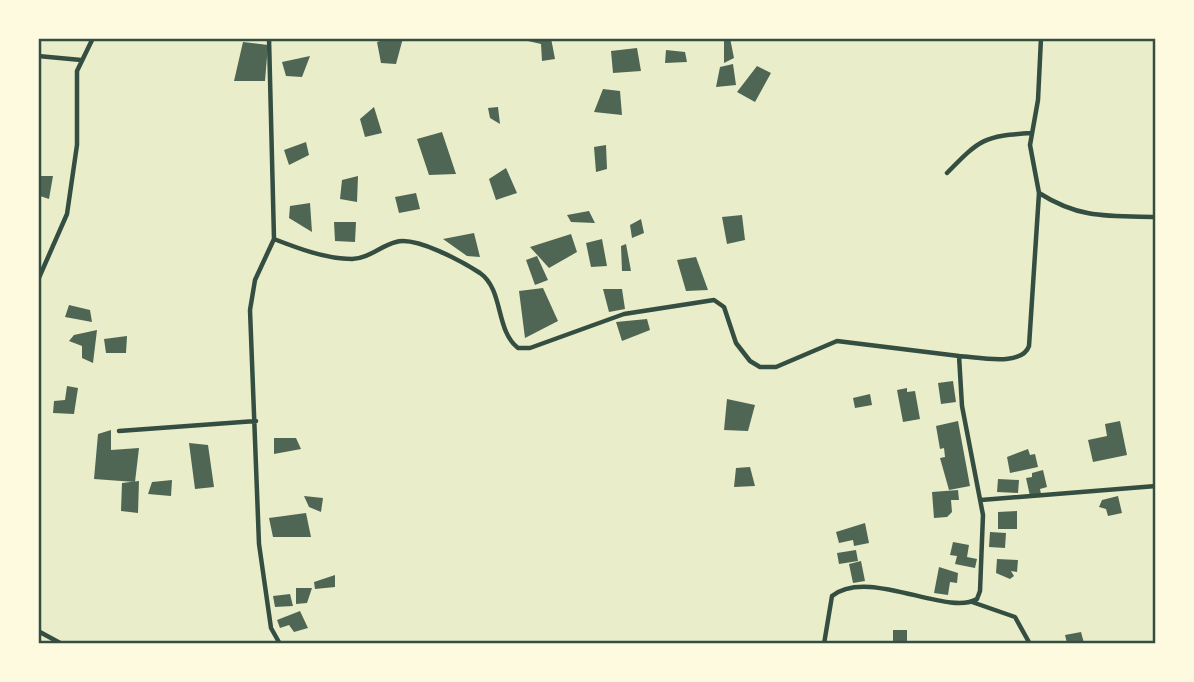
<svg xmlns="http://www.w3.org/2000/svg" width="1194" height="682" font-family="Overpass,sans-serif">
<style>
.building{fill:#4f6655}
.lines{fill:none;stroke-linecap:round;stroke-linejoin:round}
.minor{stroke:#344e41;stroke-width:4.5}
.neatline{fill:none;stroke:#344e41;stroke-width:2.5}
</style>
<rect width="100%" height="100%" fill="#e9edc9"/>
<!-- building -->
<path class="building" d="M390 38H403L396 64 381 63 377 42Z
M529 38H551L555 59 542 61 541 44 528 41Z
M724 38H730L734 58 724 63Z
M243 42 268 45 265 81H234Z
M637 48 641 71 613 73 611 51Z
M666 50 685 52 687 62 665 63Z
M310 56 302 77 286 76 282 62Z
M733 64 736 85 716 87 720 67Z
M757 66 771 73 755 102 737 92Z
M603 89 620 91 622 115 594 112Z
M374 107 382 133 365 137 360 119Z
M498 107 500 124 490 118 488 108Z
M442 132 456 174 429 175 417 139Z
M306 142 309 155 289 165 284 150Z
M606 145 607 169 596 172 594 147Z
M506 168 517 193 496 200 489 179Z
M38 176H53L49 199 40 196Z
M358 176 357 202 340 199 342 180Z
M416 193 420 209 399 213 395 197Z
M310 203 312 232 289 218 290 206Z
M589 211 595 223 571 222 567 215Z
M742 215 745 240 727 244 722 217Z
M641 219 644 233 632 238 630 225Z
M334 222H356L355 242 335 241Z
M474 233 480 257 467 256 443 239Z
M571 234 577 252 549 268 530 247Z
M602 239 607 266 591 267 586 243Z
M626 244 631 271H622L621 246Z
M537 256 548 280 535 285 526 260Z
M696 257 708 290 686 291 677 260Z
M543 288 558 321 525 338 519 291Z
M603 289H622L625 309 609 312Z
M69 305 90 310 92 322 65 317Z
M647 319 650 330 622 341 616 322Z
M97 330 93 363 82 358V346L69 341 74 335Z
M127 336 126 353H106L104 339Z
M953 381 956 402 941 404 938 383Z
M67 386 78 388 74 414 53 413 54 401 65 400Z
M907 388V392L915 391 920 419 903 422 897 390Z
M870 394 872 405 855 408 853 398Z
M727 399 755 405 748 431 724 430Z
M958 421 970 486 949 490 940 458 945 457 944 448 940 449 936 426Z
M1120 421 1127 455 1093 462 1088 440 1107 436 1105 424Z
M111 430V450L139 448 135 482 94 479 98 434Z
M274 438H296L301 449 274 454Z
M189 443 208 445 214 487 195 489Z
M1028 449 1030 455 1035 454 1038 467 1010 473 1007 457Z
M750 467 755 486 734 487 736 468Z
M1043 470 1047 487 1040 489 1041 494 1030 496 1026 478 1032 477V473Z
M998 479 1019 480 1018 493 997 492Z
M172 480 171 496 148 494 152 482Z
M139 481 138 513 121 511 122 483Z
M958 490 959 500H951L952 512 947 517 934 518 932 492Z
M304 496 323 498 321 512 309 507Z
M1118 496 1122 513 1108 516 1106 509 1099 507 1102 500Z
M1017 511V529H998V512Z
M306 513 311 537H273L269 518Z
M865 523 869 543 854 546 853 540 839 543 836 532Z
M990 532 1006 533 1005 548 989 547Z
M953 542 969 545 967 557 977 559 975 568 955 564 957 556 950 555Z
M856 550 858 561 839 564 837 553Z
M997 559 1018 560 1017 572 1011 571 1014 576 1010 579 996 573Z
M861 561 865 581 853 583 849 564Z
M939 567 958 573 957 583 950 582 948 595 934 593Z
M335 575V587L315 589 314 582Z
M296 588H312L307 603 296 604Z
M290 594 293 606 275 607 273 596Z
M300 611 308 628 294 632 289 625 280 628 277 620Z
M893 630H907V643H893Z
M1081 632 1084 643H1067L1065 635Z"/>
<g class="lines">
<!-- minor -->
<path class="minor" d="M269 38 274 239 255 280 250 310 259 544 271 628 280 644
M38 56 81 60
M947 173C980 139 984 136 1031 133
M1039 193C1080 219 1108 216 1156 217
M274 239C297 248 326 259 352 259 370 258 380 246 396 242 416 236 463 262 480 273 504 290 495 330 518 348H530L624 314 714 300 724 307 736 343 750 361 760 367H776L837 341 959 356
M38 280 67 214 77 145V71L93 38
M119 431 256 421
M981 500 1156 486
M972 602 1015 617 1030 644
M38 631 62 644
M824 644 832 596C868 567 948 617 977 599L980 591 983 515 962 406 959 356C978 357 1022 367 1029 346L1039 193 1030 145 1038 100 1041 38"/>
</g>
<!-- border -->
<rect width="1194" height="682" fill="none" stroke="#fefae0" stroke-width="80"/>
<rect x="40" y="40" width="1114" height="602" class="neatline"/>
</svg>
